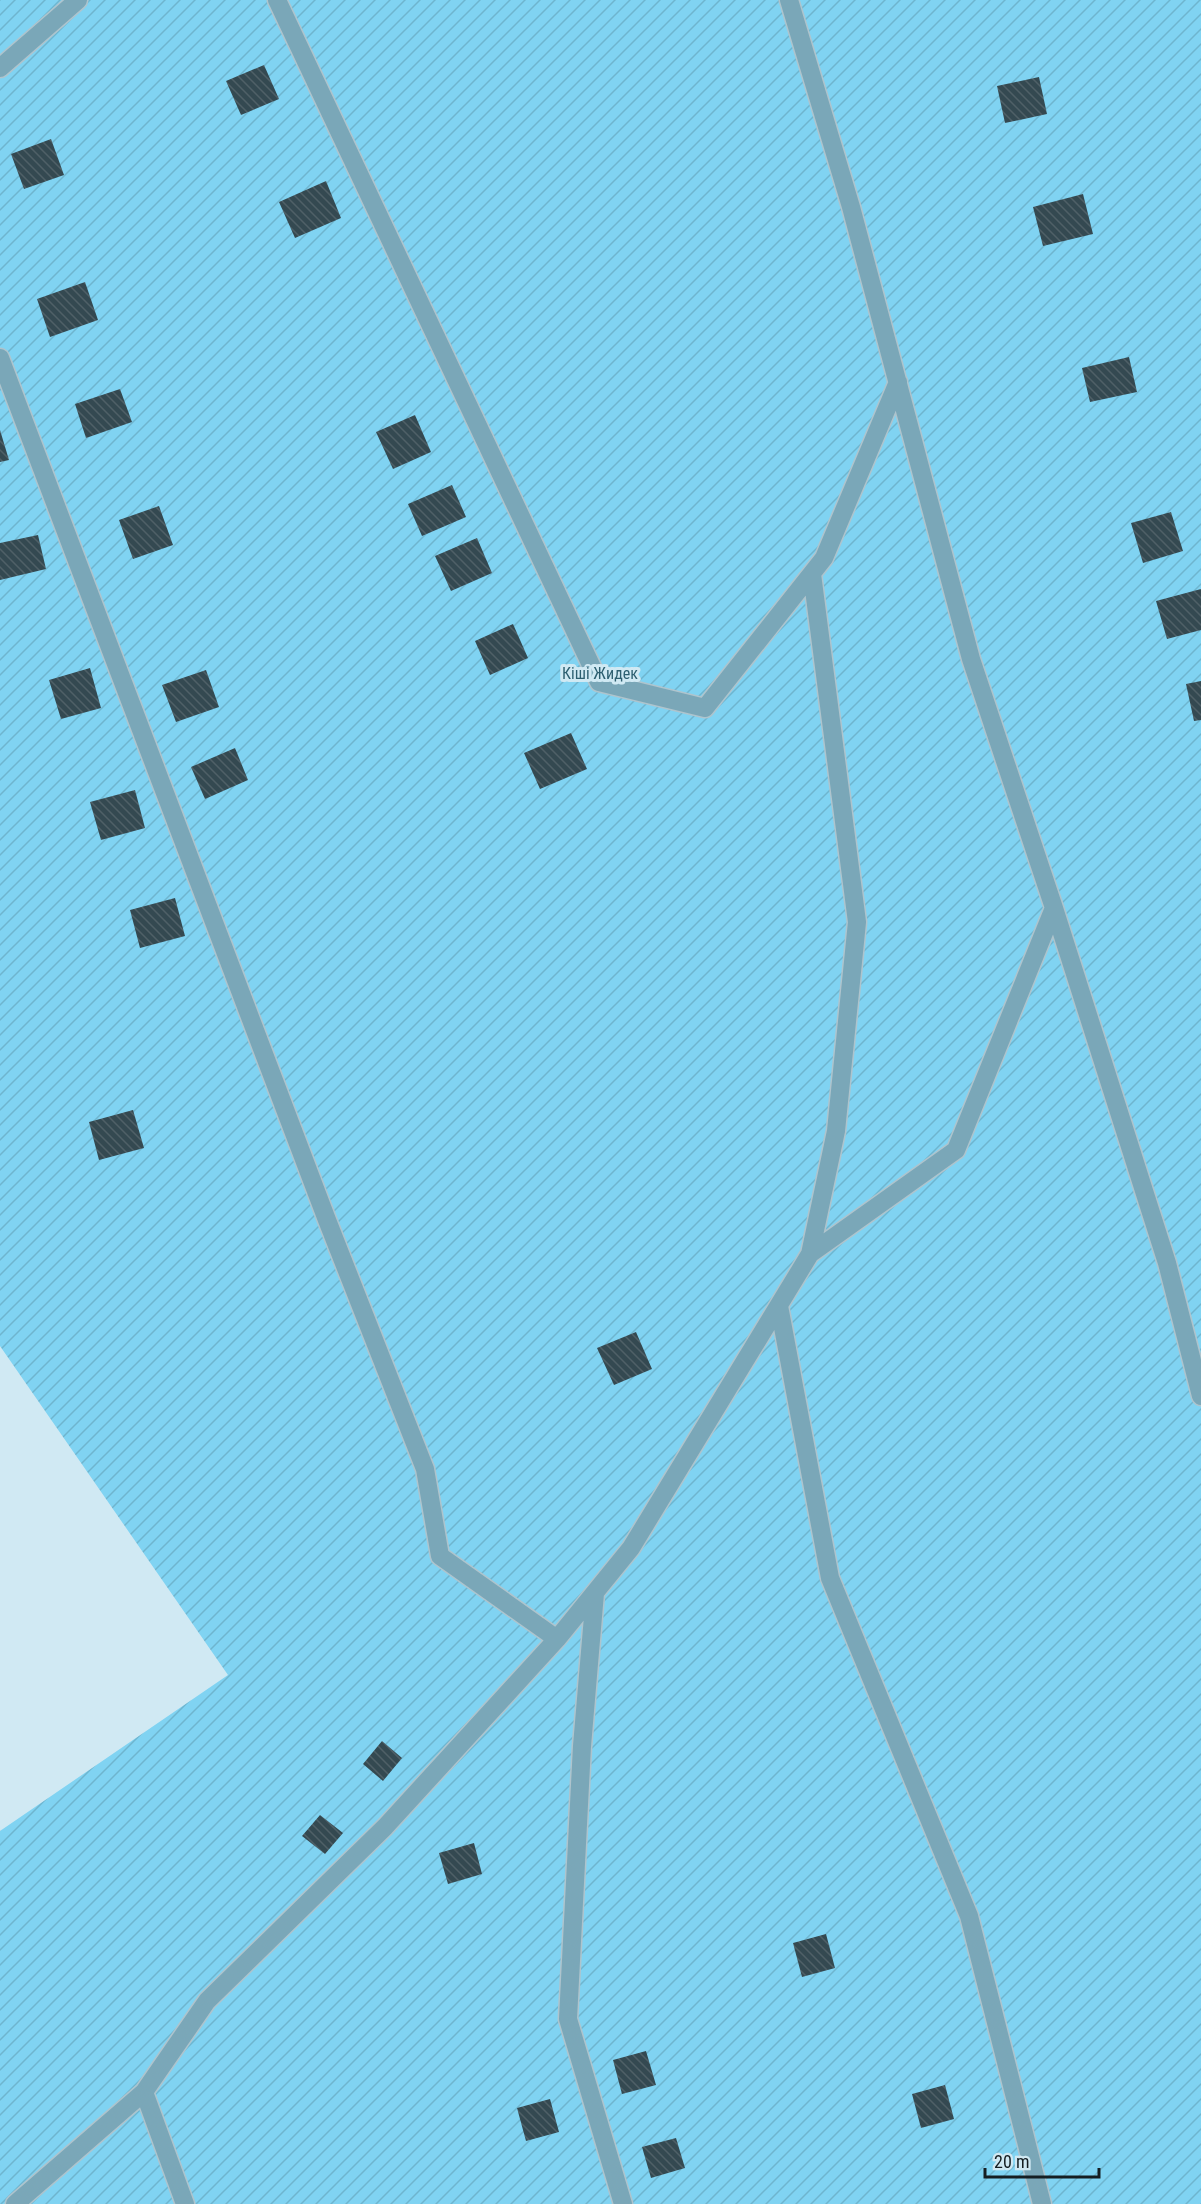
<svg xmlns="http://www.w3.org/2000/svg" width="1201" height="2204" font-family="'Roboto Condensed',sans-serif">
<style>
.garden{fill:url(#garden-furrows)}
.building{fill:url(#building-back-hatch)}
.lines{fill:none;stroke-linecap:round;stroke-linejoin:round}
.minor-casing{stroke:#aec4cd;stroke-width:21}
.minor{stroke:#7aa7b8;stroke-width:18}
.labels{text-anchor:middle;stroke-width:6;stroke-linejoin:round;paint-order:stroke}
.park-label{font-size:16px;fill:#2d5f70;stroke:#d0e9f3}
</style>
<defs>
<pattern id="garden-furrows" width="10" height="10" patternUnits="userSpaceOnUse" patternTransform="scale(1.5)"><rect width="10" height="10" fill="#80d3f2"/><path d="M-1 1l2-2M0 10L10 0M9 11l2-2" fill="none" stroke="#6eb5cf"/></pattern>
<pattern id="building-back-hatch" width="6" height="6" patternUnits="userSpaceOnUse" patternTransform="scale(1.5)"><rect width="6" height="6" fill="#344951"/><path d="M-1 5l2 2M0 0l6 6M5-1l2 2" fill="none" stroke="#4f6067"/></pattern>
</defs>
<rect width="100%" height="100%" fill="#d0e9f3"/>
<!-- garden -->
<path class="garden" d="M0 0H1201V2204H0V1831L228 1675 0 1346Z"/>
<!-- building -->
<path class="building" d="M264 65 279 99 241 115 226 81Z
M1039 77 1047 114 1005 123 997 86Z
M51 139 64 175 24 189 11 154Z
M326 181 341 218 295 238 279 202Z
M1083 194 1093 234 1043 246 1033 207Z
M85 282 98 320 50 337 37 299Z
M1129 357 1137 392 1090 402 1082 368Z
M120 389 132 422 86 438 75 404Z
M415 415 431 452 393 469 376 432Z
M0 430 9 460 0 462Z
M452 485 466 517 422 536 408 504Z
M159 506 173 545 133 559 119 520Z
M1171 512 1183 551 1143 563 1131 523Z
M38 535 46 569 0 580V543Z
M477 538 492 573 451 591 435 556Z
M1201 589V630L1167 639 1156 601Z
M513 624 528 658 490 675 475 641Z
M90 668 101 708 61 719 49 680Z
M206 670 219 707 176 722 162 685Z
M1201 681V720L1194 721 1186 684Z
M571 733 587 769 540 789 524 753Z
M235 748 248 780 205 799 191 767Z
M135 790 145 828 101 840 90 802Z
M175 898 185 936 140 948 130 910Z
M133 1110 144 1148 99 1160 89 1122Z
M636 1332 652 1369 614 1385 597 1348Z
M382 1741 402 1758 383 1781 363 1764Z
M320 1815 343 1833 325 1854 302 1836Z
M474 1843 482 1874 448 1884 439 1853Z
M826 1934 835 1968 802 1977 793 1943Z
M646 2051 656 2085 622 2094 613 2060Z
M945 2085 954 2119 921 2128 912 2094Z
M550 2099 559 2132 526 2141 517 2108Z
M676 2138 685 2168 651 2178 642 2147Z"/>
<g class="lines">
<!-- minor casing -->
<g class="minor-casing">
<path id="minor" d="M277 0 599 682 705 708 824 558 898 382
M789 0 851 207 971 659 1054 908 1167 1263 1201 1396
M0 68 78 0
M0 358 327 1220 425 1469 440 1556 557 1639
M810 1254 836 1131 857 922 812 574
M779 1306 830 1578 969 1916 1042 2204
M595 1593 582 1746 568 2019 623 2204
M144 2092 185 2204
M15 2204 144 2092 207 2001 385 1827 557 1639 631 1548 810 1254 956 1150 1054 908"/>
</g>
<!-- minor -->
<use href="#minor" class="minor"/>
</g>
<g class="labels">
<!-- park labels -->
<g class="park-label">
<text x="600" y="679">Кіші Жидек</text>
</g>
</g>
<!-- scale -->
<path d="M985 2168v9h114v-9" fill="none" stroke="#151e22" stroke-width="3"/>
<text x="994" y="2168" font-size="18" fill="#151e22" stroke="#d0e9f3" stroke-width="4.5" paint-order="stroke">20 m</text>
</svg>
